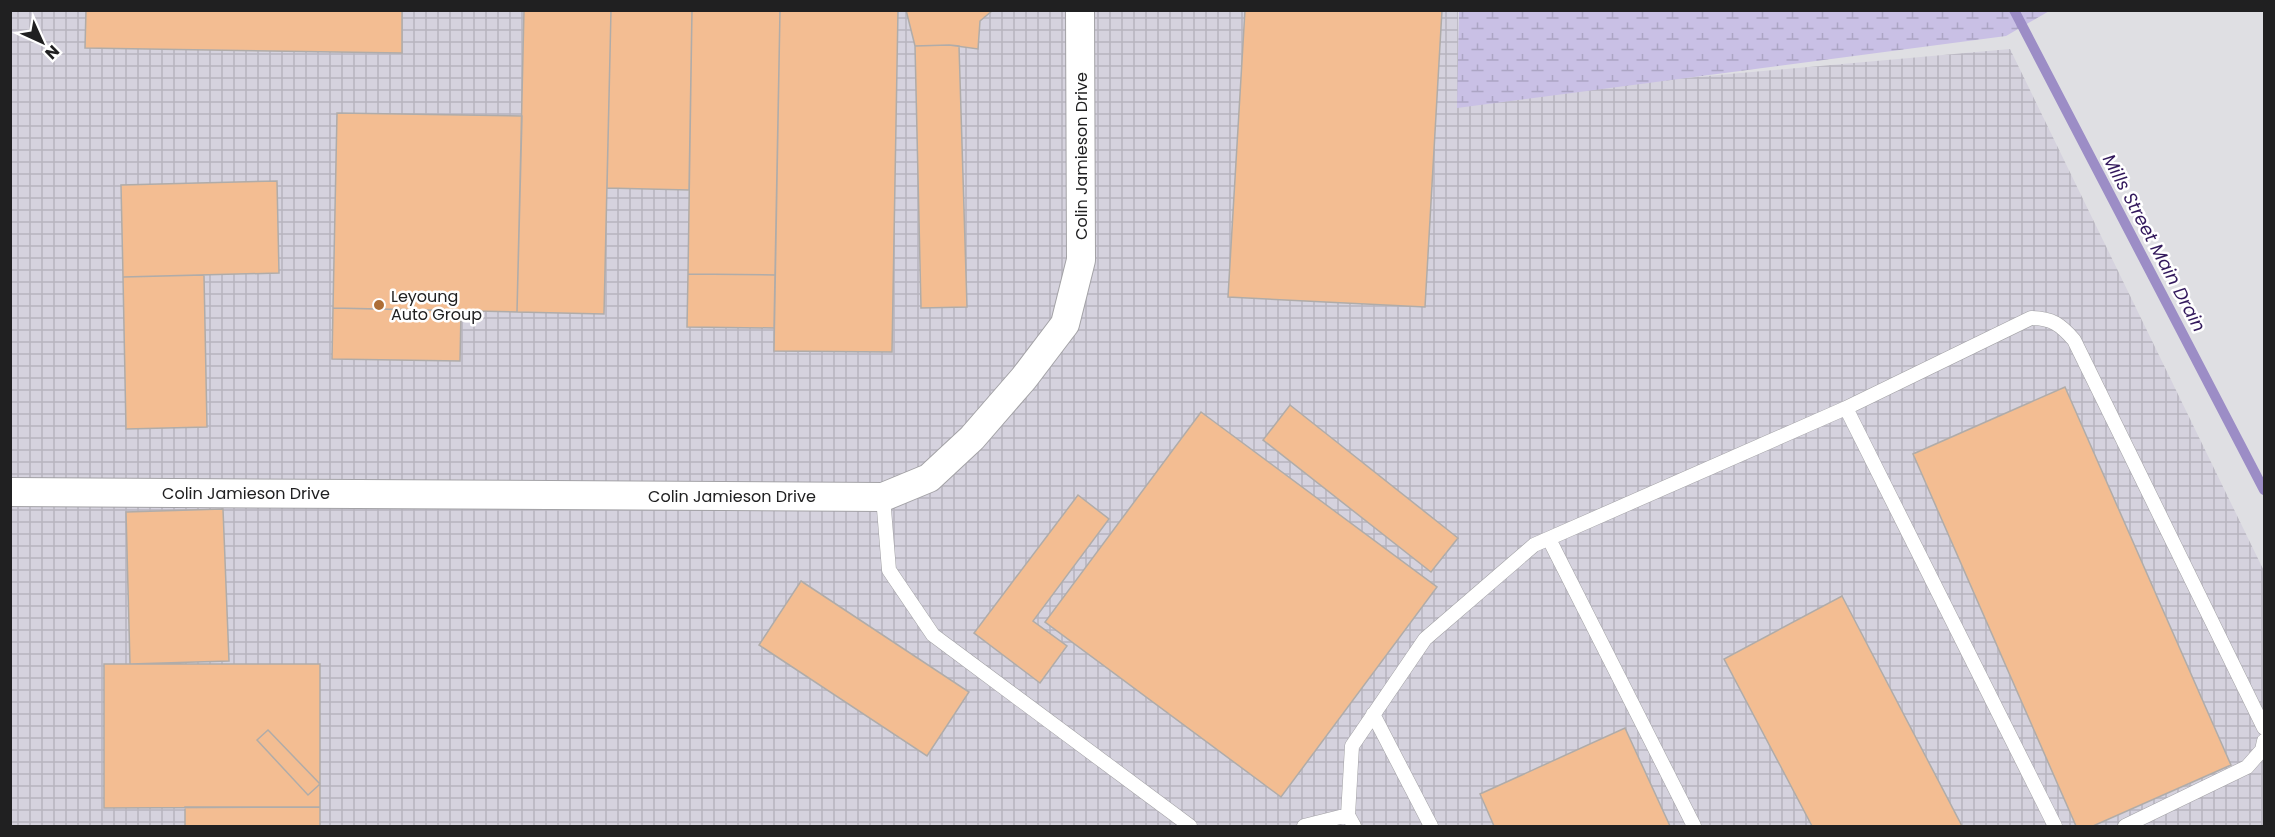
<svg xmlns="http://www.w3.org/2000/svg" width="2275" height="837" font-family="Poppins,sans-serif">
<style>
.industrial{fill:url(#industrial-grid)}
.wetland{fill:url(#wetland-marsh)}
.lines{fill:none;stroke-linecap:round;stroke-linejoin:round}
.stream{stroke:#9c8dc6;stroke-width:10}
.building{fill:#f3bd92;stroke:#b0aca9;stroke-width:1.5}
.service-casing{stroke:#a3a2a6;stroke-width:15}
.minor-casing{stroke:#a3a2a6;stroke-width:30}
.service{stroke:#fff;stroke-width:14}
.minor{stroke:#fff;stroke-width:28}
.poi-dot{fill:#ae6e36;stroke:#fff;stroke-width:2}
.labels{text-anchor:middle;stroke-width:5;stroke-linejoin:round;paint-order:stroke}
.street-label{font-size:16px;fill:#202021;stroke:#fff}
.poi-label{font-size:16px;fill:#202021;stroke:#fff;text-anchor:start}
.water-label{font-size:18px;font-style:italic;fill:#32185c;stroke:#fff}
</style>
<defs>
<pattern id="industrial-grid" width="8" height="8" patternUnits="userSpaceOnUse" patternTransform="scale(1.5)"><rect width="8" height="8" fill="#d5d2de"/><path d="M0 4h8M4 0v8" fill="none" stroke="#b7b4be"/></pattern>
<pattern id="wetland-marsh" width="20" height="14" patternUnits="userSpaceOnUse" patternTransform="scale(1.5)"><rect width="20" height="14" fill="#c9c0e5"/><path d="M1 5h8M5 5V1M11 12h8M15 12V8" fill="none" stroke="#aca5c4"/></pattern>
</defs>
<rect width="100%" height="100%" fill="#dfdfe3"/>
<!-- industrial -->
<path class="industrial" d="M10 11H1458L1459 98 2010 49 2264 571V826H11Z"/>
<!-- wetland -->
<path class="wetland" d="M2051 10 2006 36 1457 108 1459 11Z"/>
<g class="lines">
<!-- stream -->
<path class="stream" d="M2014 10 2264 490"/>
</g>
<!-- building -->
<path class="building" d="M86 10H402V53L85 48Z
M524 10H611L604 314 517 312Z
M611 10H692L689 190 607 188Z
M692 10H780L775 275 688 274Z
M780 10H898L892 352 774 351Z
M906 10H993L980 21 978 49 949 45 915 46Z
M1245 10H1442L1425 307 1228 297Z
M949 45 959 46 967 307 921 308 915 46Z
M337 113 522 116 517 312 333 308Z
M277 181 279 273 123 277 121 185Z
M688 274 775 275 774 328 687 327Z
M204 275 207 427 126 429 123 277Z
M333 308 461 311 460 361 332 359Z
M2065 387 2231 765 2093 826H2076L1913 454Z
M1290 405 1458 538 1431 572 1263 440Z
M1201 412 1437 587 1281 797 1045 622Z
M1078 495 1109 519 1033 621 1067 646 1040 683 974 633Z
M223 509 229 661 130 664 126 512Z
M801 581 969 692 927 756 759 645Z
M1842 596 1962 826H1812L1724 659Z
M104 664H320V807L104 808Z
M1625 728 1670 826H1494L1480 794Z
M268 730 320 784 308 795 257 740Z
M185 807H320V826H185Z"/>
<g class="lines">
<!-- service casing -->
<g class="service-casing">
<path id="service" d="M883 497 889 570 933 635 1190 826
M1549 539 1694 826
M1373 714 1431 826
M1304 826 1348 815
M1354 826 1348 815 1352 746 1425 639 1534 545 1846 408
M2055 826 1846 408 2031 318C2052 318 2061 325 2074 340L2264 728
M2125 826 2247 767 2262 750 2264 741"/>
</g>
<!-- minor casing -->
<g class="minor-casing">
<path id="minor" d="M10 492 883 497 929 478 972 438 1024 378 1065 324 1081 260 1080 10"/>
</g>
<!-- service -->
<use href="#service" class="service"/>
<!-- minor -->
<use href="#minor" class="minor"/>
</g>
<!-- markers -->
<circle class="poi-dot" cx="379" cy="305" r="6"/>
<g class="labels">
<!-- street labels -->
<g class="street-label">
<text transform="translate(1081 156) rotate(-90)" y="6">Colin Jamieson Drive</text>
<text x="246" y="499">Colin Jamieson Drive</text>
<text x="732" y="502">Colin Jamieson Drive</text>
</g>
<!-- poi labels -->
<g class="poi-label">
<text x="391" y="302">Leyoung<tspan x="391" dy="18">Auto Group</tspan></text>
</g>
<!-- water labels -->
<g class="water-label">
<text transform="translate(2154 243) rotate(62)" y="6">Mills Street Main Drain</text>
</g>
</g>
<!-- border -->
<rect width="2275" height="837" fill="none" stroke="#202021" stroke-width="24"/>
<!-- north arrow -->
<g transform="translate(42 42) rotate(135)" stroke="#ffffff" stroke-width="4.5" paint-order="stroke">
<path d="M0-4.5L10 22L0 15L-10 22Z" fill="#202021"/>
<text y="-9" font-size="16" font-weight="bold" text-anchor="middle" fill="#202021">N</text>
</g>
</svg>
